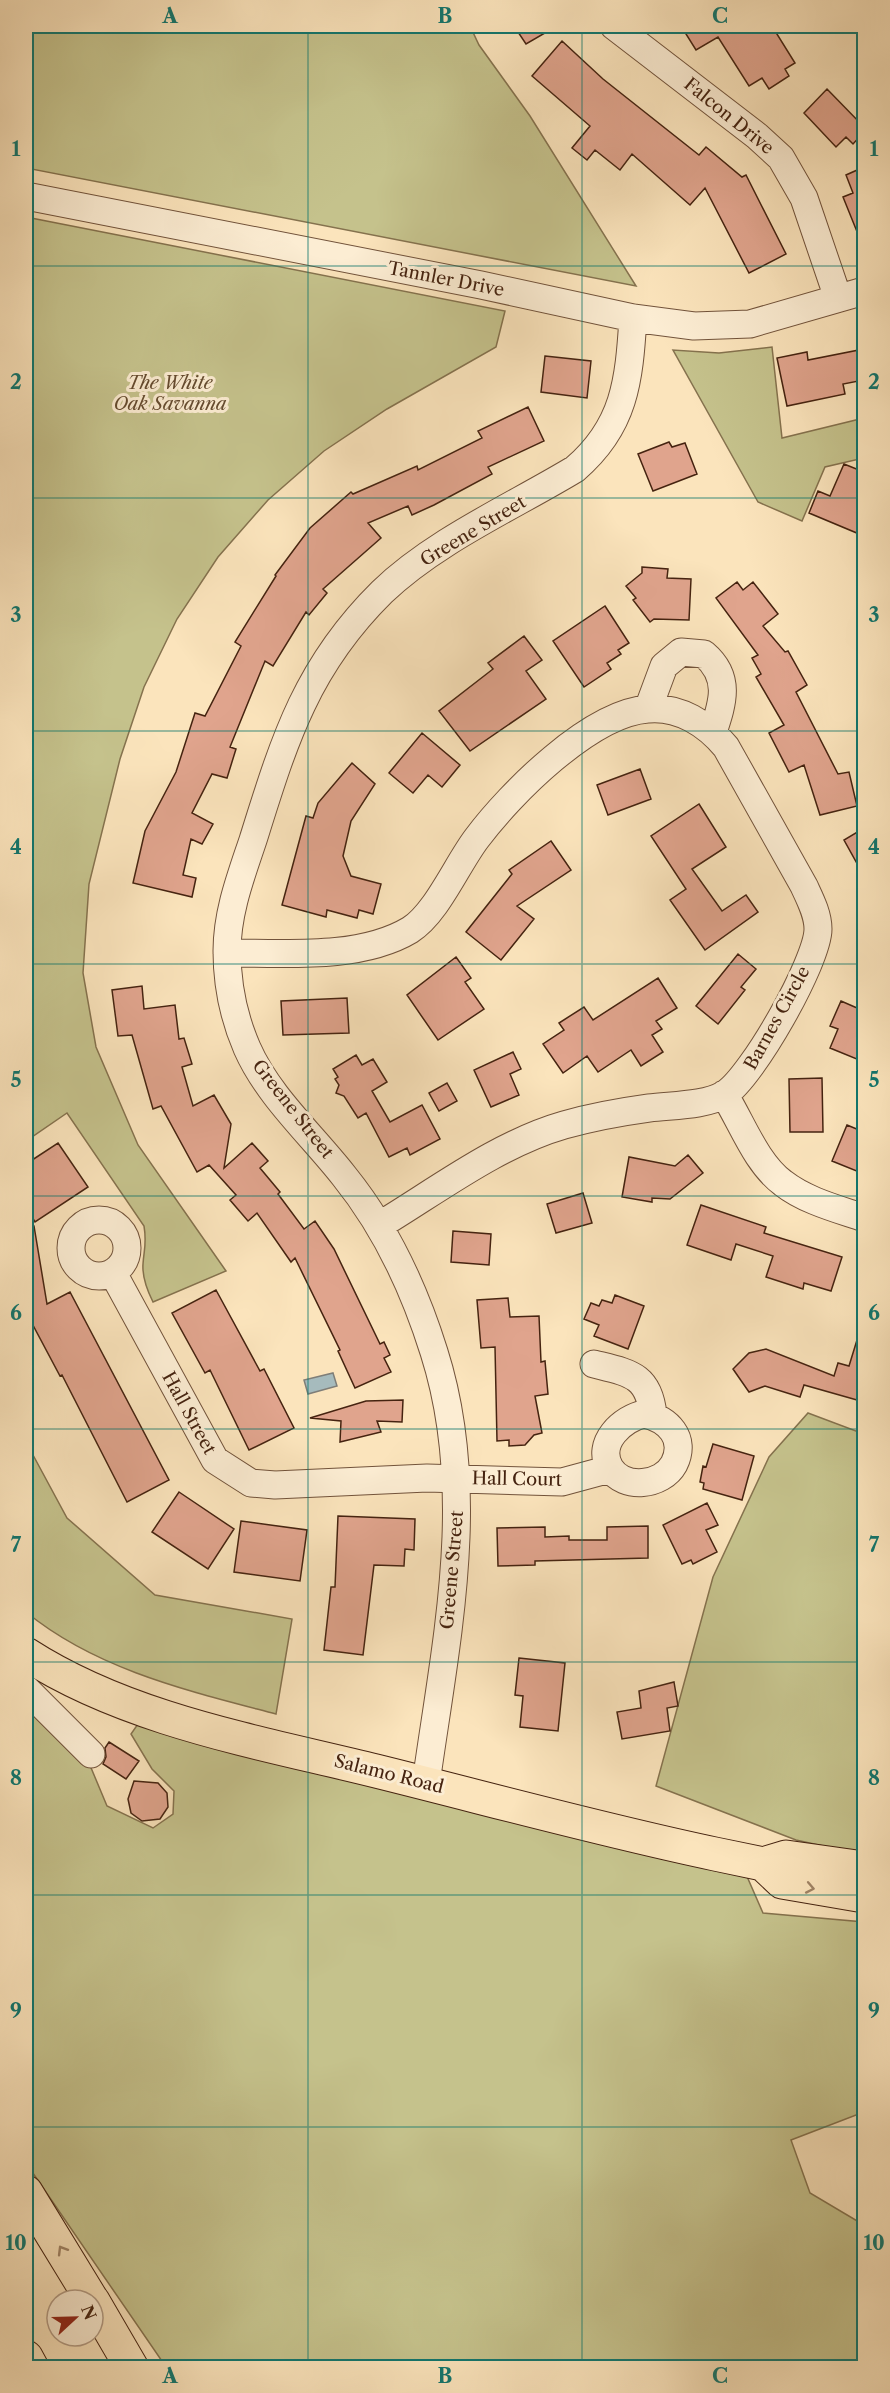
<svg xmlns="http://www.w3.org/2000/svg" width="890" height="2393" font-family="'Libre Caslon Text',serif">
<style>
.green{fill:#c5c28c;stroke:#85724e;stroke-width:1.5}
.water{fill:#a6bbbd;stroke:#7f7e78;stroke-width:1.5}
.building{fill:#e0a48d;stroke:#452310;stroke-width:1.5}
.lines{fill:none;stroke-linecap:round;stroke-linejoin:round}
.minor-casing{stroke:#72533b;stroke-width:29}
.major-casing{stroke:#452310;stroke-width:35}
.highway-casing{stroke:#452310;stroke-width:35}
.minor{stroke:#fcedd3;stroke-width:27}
.major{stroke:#fbe4bc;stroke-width:33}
.highway{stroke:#fbe4bc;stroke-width:33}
.oneway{stroke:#a08466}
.grid{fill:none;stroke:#0f766e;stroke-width:1.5;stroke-opacity:0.55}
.labels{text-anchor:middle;stroke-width:6;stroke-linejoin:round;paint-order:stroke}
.street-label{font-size:18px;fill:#452310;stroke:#fcedd3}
.park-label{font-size:18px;font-style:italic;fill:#654b2f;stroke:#fcedd3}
.neatline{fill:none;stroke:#0f766e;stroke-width:2}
.grid-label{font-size:20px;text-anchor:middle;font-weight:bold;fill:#0f766e}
</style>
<rect width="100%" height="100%" fill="#fbe4bc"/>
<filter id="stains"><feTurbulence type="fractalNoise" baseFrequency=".00333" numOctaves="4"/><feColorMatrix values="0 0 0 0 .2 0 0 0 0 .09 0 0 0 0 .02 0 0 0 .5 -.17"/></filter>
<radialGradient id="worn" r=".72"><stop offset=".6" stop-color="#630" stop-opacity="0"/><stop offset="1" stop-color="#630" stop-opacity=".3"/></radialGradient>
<!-- green -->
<path class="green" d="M26 26H470L479 45 530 116 636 286 26 168Z
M26 217 505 311 496 347 387 409 324 451 268 500 218 557 177 619 144 687 120 759 89 884 83 973 96 1047 138 1145 226 1271 153 1302C147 1290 142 1278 143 1264 144 1249 147 1243 144 1226L67 1113 26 1141Z
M772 347 782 438 864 418V458L825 467 802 521 758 502 673 350 719 353Z
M808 1413 864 1434V1855L796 1840 656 1786 713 1577 769 1457Z
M26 1442 67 1518 155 1595 292 1619 276 1714C189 1691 97 1670 26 1612Z
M26 1704 84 1751 107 1806 153 1828 173 1814 174 1791 152 1769 131 1734 140 1721 745 1872 763 1913 864 1922V2112L791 2140 810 2193 864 2225V2367H166L26 2163Z"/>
<!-- water -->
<path class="water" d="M333 1373 337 1386 308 1394 304 1380Z"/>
<!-- building -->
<path class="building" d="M514 26H557L526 44Z
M681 26H772L795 63 785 69 789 76 769 89 762 78 749 86 718 37 696 50Z
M562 41 603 79 699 155 706 147 742 177 746 175 786 254 749 273 705 188 690 205 632 154 620 170 595 150 587 160 572 148 590 126 532 76Z
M827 89 864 127V132L853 144 846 137 836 147 804 113Z
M864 167V249L843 197 853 193 846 175Z
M864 349V380L843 384 845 394 787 406 777 358 807 352 808 360Z
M545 356 591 361 587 398 541 392Z
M528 407 544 441 488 467 492 474 434 505 412 515 408 506 368 523 381 538 323 589 327 593 309 615 306 612 273 666 265 661 230 747 236 749 227 778 212 774 192 813 213 824 202 844 191 839 183 875 196 878 192 897 133 883 145 831 176 772 195 713 205 716 241 646 235 642 276 576 275 575 310 528 351 492 353 494 417 466 418 470 482 438 478 431Z
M669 442 672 447 685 443 697 474 653 491 638 454Z
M844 464 864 472V536L809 513 818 491 830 496Z
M642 567 668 569 667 578 691 579 689 620 654 619 650 622 633 600 636 598 626 586 642 573Z
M737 582 743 590 753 582 778 614 763 626 785 652 788 651 807 685 796 692 838 774 849 772 857 806 820 815 804 765 789 772 769 733 784 725 756 677 761 674 752 658 758 655 716 598Z
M605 606 629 643 618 650 621 654 607 663 611 669 584 687 553 641Z
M524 636 542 660 526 671 546 699 470 751 439 711 493 669 488 663Z
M422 733 460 765 442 787 428 775 413 793 389 773Z
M352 763 375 784 351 821 343 856 351 876 381 884 373 914 359 910 357 918 327 910 326 917 282 905 306 816 313 818 318 803Z
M640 769 651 799 608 815 597 785Z
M699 804 726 847 692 869 722 911 746 895 758 912 705 950 670 900 686 889 651 836Z
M864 828V876L844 840Z
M551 841 571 870 517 906 534 919 501 960 466 932 512 874 509 870Z
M738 954 756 969 741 987 745 990 718 1024 696 1006Z
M456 957 471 978 465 982 484 1009 438 1040 407 995Z
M658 978 677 1008 656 1021 662 1029 652 1035 663 1052 641 1066 631 1050 598 1072 587 1056 563 1073 543 1044 564 1030 559 1023 584 1007 593 1020Z
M142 986 144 1009 175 1005 179 1039 184 1038 192 1064 182 1067 193 1106 214 1095 231 1124 224 1168 252 1143 268 1161 260 1168 280 1192 278 1194 304 1229 315 1221 334 1249 380 1344 384 1342 390 1355 384 1358 391 1372 355 1388 338 1351 340 1350 295 1258 291 1262 257 1213 248 1221 230 1200 236 1195 209 1165 197 1172 161 1106 153 1109 132 1035 118 1036 112 990Z
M347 998 349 1033 283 1035 281 1001Z
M841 1001 864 1011V1062L830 1048 838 1029 830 1026Z
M513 1052 521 1069 510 1074 519 1095 491 1107 474 1070Z
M356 1055 362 1065 373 1059 387 1082 372 1091 390 1122 422 1105 440 1139 410 1155 407 1148 389 1157 366 1113 358 1118 344 1096 336 1093 339 1085 335 1079 338 1077 333 1069Z
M822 1078 823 1132H790L789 1079Z
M447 1083 457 1101 439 1111 429 1093Z
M847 1125 864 1132V1174L832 1161Z
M58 1143 88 1187 35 1222 26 1207V1164Z
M688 1155 703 1173 670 1199 652 1198V1202L622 1197 629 1157 675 1166Z
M583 1193 592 1223 556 1233 547 1204Z
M701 1205 766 1227 764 1233 842 1257 831 1291 804 1283 803 1289 766 1277 773 1256 736 1244 731 1260 687 1245Z
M34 1226 47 1304 70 1292 169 1480 127 1502 62 1375 60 1376 26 1312V1227Z
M453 1231 491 1234 489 1265 451 1262Z
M216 1290 260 1371 264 1369 294 1428 249 1450 210 1370 205 1373 172 1313Z
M615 1295 644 1306 628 1349 594 1336 599 1325 584 1319 591 1303 599 1306 602 1300 612 1303Z
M508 1298 510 1317 539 1316 541 1362 545 1361 548 1394 535 1396 542 1433 534 1435 525 1445 509 1446V1440L497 1441 495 1347 481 1348 477 1300Z
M861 1327 864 1328V1402L804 1385 800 1397 765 1386 749 1392 733 1369 749 1353 766 1349 834 1376 838 1363 849 1366Z
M403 1400 402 1422 377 1421 381 1432 340 1442 341 1421 310 1418 366 1401Z
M713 1444 754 1456 742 1500 703 1489 704 1483 700 1482 703 1466 706 1467Z
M179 1492 234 1529 208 1569 152 1532Z
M707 1503 718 1525 706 1530 717 1552 693 1564 691 1560 682 1564 663 1525Z
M338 1516 415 1519 414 1550 405 1549 404 1566 374 1565 363 1655 324 1650 331 1587H335Z
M241 1521 307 1530 300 1581 234 1572Z
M648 1526V1558L535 1561V1565L498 1566 497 1528 545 1527V1537L569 1536V1540H607V1527Z
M519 1658 565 1663 558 1731 520 1727 523 1696 515 1695Z
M674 1682 678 1706 667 1708 670 1731 622 1739 617 1712 641 1708 639 1691Z
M109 1742 139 1761 126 1779 103 1764 106 1757 105 1748Z
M134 1781 158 1783 167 1793 168 1807 160 1819 142 1821 131 1813 128 1799Z"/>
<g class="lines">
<!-- minor casing -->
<g class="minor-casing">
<path id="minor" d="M614 26 757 136 781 158 804 198 838 298
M26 196 481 285 633 318 694 326 750 324 864 291
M648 709 664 666 681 652 704 654C731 677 723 702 713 732
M227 953C284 953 360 960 410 930 437 913 457 864 477 838 510 794 590 713 648 709 679 706 707 724 726 747L804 886C810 899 818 914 818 929 818 961 752 1077 725 1094 705 1106 672 1105 649 1108 620 1112 592 1117 564 1125 498 1144 438 1190 380 1225
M724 1094C742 1123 756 1163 783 1183 806 1201 838 1209 864 1218
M71 1248a28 28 0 1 1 56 0a28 28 0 1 1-56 0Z
M113 1273 215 1460 251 1483 275 1485 427 1478 562 1482 610 1469
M594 1364C630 1373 649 1375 653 1415
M644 1414C668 1419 687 1438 674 1464 662 1486 624 1490 610 1468 595 1443 623 1418 644 1414Z
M26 1689 91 1754
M426 1783C446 1640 479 1493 434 1352 414 1288 386 1228 344 1176 312 1135 268 1096 247 1048 234 1018 227 984 227 951 227 912 241 876 253 840 284 741 306 667 382 592 435 541 512 507 575 469 625 426 629 381 633 318"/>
</g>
<!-- major casing -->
<g class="major-casing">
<path id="major" d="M26 1654C128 1720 259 1742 376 1771 489 1799 601 1830 715 1854L763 1864 786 1857 864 1868
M763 1864 782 1882 864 1896"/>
</g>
<!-- highway casing -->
<g class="highway-casing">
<path id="highway" d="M26 2192 92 2300
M93 2301 132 2368
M26 2357 32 2368"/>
</g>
<!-- minor -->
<use href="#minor" class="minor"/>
<!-- major -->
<use href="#major" class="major"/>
<!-- highway -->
<use href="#highway" class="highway"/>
</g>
<!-- one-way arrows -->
<defs><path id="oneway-chevron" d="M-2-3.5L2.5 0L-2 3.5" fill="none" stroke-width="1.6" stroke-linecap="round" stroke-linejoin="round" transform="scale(1.5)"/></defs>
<g class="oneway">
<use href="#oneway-chevron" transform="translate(810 1888) rotate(11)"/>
<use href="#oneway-chevron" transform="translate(62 2250) rotate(-121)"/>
</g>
<!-- grid -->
<path class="grid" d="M308 26V2368M582 26V2368M26 266H864M26 498H864M26 731H864M26 964H864M26 1196H864M26 1429H864M26 1662H864M26 1895H864M26 2127H864"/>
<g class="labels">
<!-- street labels -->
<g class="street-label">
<text transform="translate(729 116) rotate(39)" y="6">Falcon Drive</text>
<text transform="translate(446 279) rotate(11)" y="6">Tannler Drive</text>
<text transform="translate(473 531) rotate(-31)" y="6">Greene Street</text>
<text transform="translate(777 1018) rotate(-61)" y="6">Barnes Circle</text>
<text transform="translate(293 1109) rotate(52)" y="6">Greene Street</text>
<text transform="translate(189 1413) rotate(61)" y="6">Hall Street</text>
<text transform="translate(517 1479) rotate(1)" y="6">Hall Court</text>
<text transform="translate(452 1570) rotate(-85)" y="6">Greene Street</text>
<text transform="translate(389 1774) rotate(14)" y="6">Salamo Road</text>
</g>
<!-- park labels -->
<g class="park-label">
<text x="170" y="389">The White<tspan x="170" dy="21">Oak Savanna</tspan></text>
</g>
</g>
<!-- margin -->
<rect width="890" height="2393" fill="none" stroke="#fbe4bc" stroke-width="66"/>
<!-- north arrow -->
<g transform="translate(75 2318) rotate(68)"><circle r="28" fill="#fcedd3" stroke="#b39c85" stroke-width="1.5"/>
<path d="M0-4.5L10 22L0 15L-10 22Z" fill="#8f2418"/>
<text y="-9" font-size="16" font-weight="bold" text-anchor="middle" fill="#452310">N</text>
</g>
<rect x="33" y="33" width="824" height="2327" class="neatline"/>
<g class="grid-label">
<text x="170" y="23">A</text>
<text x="445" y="23">B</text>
<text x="720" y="23">C</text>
<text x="16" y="156">1</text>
<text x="874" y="156">1</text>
<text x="16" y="389">2</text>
<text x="874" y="389">2</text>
<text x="16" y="622">3</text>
<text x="874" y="622">3</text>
<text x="16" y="854">4</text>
<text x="874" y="854">4</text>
<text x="16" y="1087">5</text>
<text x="874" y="1087">5</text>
<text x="16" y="1320">6</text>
<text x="874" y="1320">6</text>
<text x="16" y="1552">7</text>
<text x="874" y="1552">7</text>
<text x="16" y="1785">8</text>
<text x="874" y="1785">8</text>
<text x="16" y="2018">9</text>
<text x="874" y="2018">9</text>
<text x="16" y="2250">10</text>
<text x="874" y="2250">10</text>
<text x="170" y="2383">A</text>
<text x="445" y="2383">B</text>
<text x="720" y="2383">C</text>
</g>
<rect width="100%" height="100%" filter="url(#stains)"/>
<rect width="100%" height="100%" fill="url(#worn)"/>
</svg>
